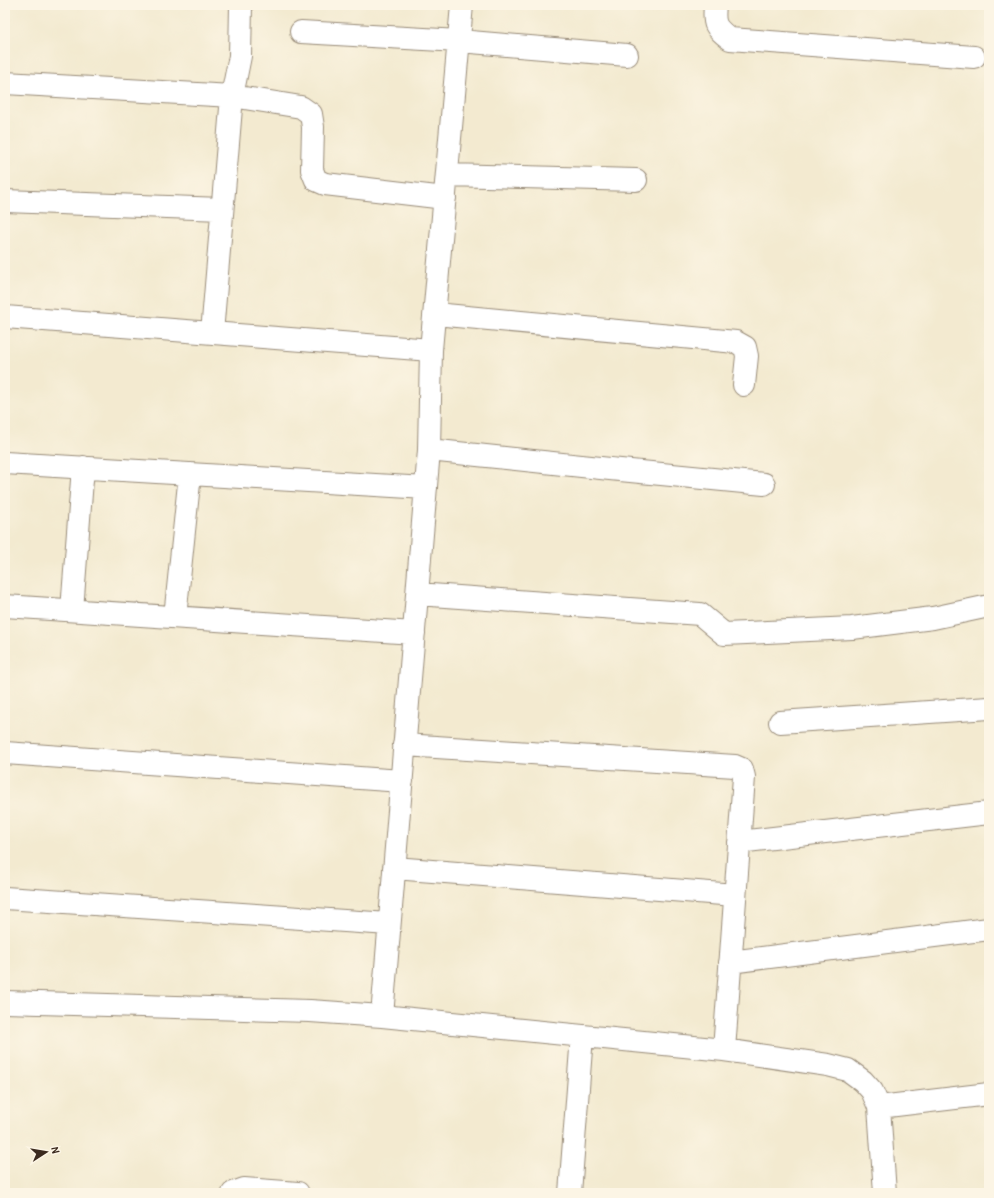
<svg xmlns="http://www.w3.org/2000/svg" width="994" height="1198" font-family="'Patrick Hand',sans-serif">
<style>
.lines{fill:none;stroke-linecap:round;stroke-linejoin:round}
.minor-casing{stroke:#978a77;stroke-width:24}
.minor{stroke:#fff;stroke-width:22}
</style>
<rect width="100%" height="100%" fill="#fcf5e5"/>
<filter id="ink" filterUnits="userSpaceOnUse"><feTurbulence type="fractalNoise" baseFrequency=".025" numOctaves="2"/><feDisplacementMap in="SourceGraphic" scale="8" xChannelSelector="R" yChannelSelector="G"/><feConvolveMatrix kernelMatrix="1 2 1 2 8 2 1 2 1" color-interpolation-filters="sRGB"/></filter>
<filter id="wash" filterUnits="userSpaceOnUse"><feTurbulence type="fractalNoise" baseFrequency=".012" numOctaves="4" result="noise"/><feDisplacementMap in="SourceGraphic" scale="16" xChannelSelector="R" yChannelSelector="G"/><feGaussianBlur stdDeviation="0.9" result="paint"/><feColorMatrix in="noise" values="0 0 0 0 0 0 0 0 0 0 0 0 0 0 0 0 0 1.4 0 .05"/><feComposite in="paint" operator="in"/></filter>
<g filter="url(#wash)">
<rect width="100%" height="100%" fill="#f3ead0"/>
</g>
<g filter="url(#ink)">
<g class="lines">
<!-- minor casing -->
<g class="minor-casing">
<path id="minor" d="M715 5C713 25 715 27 730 39L974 57
M301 32 459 41 627 55
M5 83 232 96 301 107 311 114 313 127 312 170 316 180 325 184 445 198
M447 175 636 180
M5 201 222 209
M435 314 736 342 745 347 747 356 744 385
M5 317 431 350
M212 333 232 96 240 56 241 5
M429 450 610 469 764 484
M5 463 426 488
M417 594 700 614 724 634 852 628 933 618 989 606
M5 606 414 633
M72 610 83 467
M175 617 190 474
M780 722 989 708
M404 745 735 766 742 769 744 777 724 1050
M5 753 402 781
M739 842 989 813
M394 868 735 895
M5 898 389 924
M730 962 989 929
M5 1002 310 1011 382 1016 724 1050 828 1065 848 1070 863 1081 872 1091 879 1107 885 1193
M382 1016 429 450 431 350 462 5
M879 1107 989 1094
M233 1193 244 1189 298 1193
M570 1193 582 1036"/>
</g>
<!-- minor -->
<use href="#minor" class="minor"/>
</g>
</g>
<!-- margin -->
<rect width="994" height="1198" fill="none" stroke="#fcf5e5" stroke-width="20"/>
<!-- north arrow -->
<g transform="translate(46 1152) rotate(78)" stroke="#fcf5e5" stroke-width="3" paint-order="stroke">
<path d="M0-3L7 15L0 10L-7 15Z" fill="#3b2a1e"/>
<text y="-6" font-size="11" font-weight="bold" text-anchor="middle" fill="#3b2a1e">N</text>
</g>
</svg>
